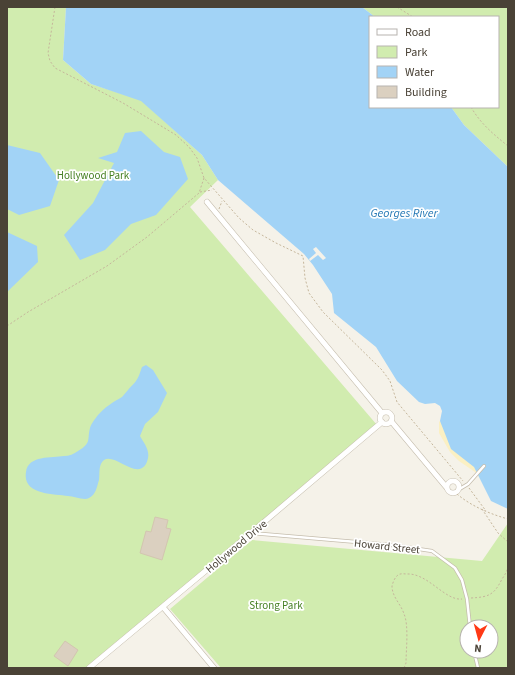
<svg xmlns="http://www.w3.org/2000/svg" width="515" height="675" font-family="'Source Sans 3',sans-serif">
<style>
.green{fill:#d1ecaf;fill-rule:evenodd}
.sand{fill:#fbf0c3}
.water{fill:#a2d3f6}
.pier{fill:#f5f2e9}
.building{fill:#dbd0c0;stroke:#d3c6b0}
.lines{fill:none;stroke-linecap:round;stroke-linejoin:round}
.service-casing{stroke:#c5bdad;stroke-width:4}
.minor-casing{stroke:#c5bdad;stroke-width:6}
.path{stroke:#c5b69b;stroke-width:1;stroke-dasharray:2 2;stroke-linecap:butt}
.service{stroke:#fff;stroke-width:2.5}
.minor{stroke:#fff;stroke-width:5}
.labels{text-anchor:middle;stroke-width:3.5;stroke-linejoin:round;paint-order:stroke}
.park-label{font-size:11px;fill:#478125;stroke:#fff}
.street-label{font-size:11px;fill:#4a4236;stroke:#fff}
.water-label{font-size:12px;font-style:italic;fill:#2679b5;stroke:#fff}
</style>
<rect width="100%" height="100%" fill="#f5f2e9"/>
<!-- green -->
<path class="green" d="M7 7H66L63 60 91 84 141 100 202 155 218 180 190 207 377 425 85 668H7Z
M362 7H508V167L464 125 451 107H498V17H375Z
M508 523V668H221L170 609 252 540 482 561ZM467 627H491V651H467Z"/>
<!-- sand -->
<path class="sand" d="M440 421 452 441 485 472 479 477 475 472 459 461 450 452 439 433V422Z"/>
<!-- water -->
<path class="water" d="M66 7H362L375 17H370V107H451L464 125 508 167V509L491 501 474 467 451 449 440 421 442 411 440 406 435 403 425 404 419 402 397 381 376 347 334 313 332 294 313 265 304 254 218 180 202 155 141 101 91 84 63 60Z
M141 131 164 152 180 157 188 179 156 215 131 224 105 250 80 260 64 235 93 203 114 163 98 158 117 152 125 133Z
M7 145 40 153 59 180 50 206 19 215 7 209Z
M7 232 37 246 38 262 7 292Z
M146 365 153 370 167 393 158 412 145 424 140 436C145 445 152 452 146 464 136 480 115 453 104 460 98 465 100 473 99 480 97 486 96 495 89 498 84 501 74 496 68 496 54 494 22 495 26 472 28 455 52 458 64 456 69 456 74 454 78 451 92 443 87 439 90 428 91 424 95 419 98 415 105 407 113 402 122 397 124 395 126 392 128 390 130 387 134 384 136 381 139 377 140 372 142 367Z"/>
<!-- pier -->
<path class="pier" d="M316 247 326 258 323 260 318 255 310 261 309 259 316 253 313 249Z"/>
<!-- building -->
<path class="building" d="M155 517 168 520 166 528 171 529 162 560 140 553 146 531 151 532Z
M65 641 78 650 68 666 54 656Z"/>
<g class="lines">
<!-- service casing -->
<g class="service-casing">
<path id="service" d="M458 490 468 484 484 466
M252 533 392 545 432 551 455 568 462 580 467 599 470 627
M474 651 478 668"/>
</g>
<!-- minor casing -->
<g class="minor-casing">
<path id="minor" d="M207 202 382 413
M380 418a6 6 0 1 1 12 0a6 6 0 1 1-12 0Z
M391 421 447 488
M447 487a6 6 0 1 1 12 0a6 6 0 1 1-12 0Z
M163 607 214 668
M89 668 251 533 382 422"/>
</g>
<!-- path -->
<path class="path" d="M55 7 48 53 50 61 55 68 123 103 176 135 189 147 197 158 204 178 239 218 253 230 276 243 303 256 305 278 309 293 323 312 382 370 390 381 397 402 463 481
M397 7 413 17
M471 107C480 123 493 134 508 146
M200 192 212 190
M219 209 222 201
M7 326 28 312 107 266 147 237 199 193 204 178
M469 488 486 511
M457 494C471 506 490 514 508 519
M482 509 498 533 508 542
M471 598C489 597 494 595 502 579 505 575 507 571 508 567
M300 668H310
M404 668 406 663C406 651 409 625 404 614 401 604 392 597 392 586 393 582 395 577 398 575 401 573 404 574 407 574 428 573 445 601 462 599"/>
<!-- service -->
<use href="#service" class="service"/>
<!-- minor -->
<use href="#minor" class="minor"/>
</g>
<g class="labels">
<!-- park labels -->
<g class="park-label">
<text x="93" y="179">Hollywood Park</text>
<text x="276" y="609">Strong Park</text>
</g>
<!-- street labels -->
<g class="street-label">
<text transform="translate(236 546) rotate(-40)" y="4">Hollywood Drive</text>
<text transform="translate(387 546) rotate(6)" y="4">Howard Street</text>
</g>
<!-- water labels -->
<g class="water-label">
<text x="404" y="217">Georges River</text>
</g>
</g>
<!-- border -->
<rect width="515" height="675" fill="none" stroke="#4a4236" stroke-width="16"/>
<!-- legend -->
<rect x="369" y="16" width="130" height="92" fill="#ffffff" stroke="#b7b3af"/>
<rect x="377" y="29" width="20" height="6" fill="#ffffff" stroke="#b7b3af"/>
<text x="405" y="36" font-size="12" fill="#4a4236">Road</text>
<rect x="377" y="46" width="20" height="12" fill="#d1ecaf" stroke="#b7b3af"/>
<text x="405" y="56" font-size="12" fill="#4a4236">Park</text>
<rect x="377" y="66" width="20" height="12" fill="#a2d3f6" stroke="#b7b3af"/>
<text x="405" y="76" font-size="12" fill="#4a4236">Water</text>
<rect x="377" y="86" width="20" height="12" fill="#dbd0c0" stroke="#b7b3af"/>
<text x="405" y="96" font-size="12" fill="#4a4236">Building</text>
<!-- north arrow -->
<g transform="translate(479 639) rotate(186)"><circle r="19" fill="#ffffff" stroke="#b7b3af"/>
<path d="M0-3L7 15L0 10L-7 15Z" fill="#ff3916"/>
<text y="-6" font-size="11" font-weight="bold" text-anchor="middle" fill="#4a4236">N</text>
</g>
</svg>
